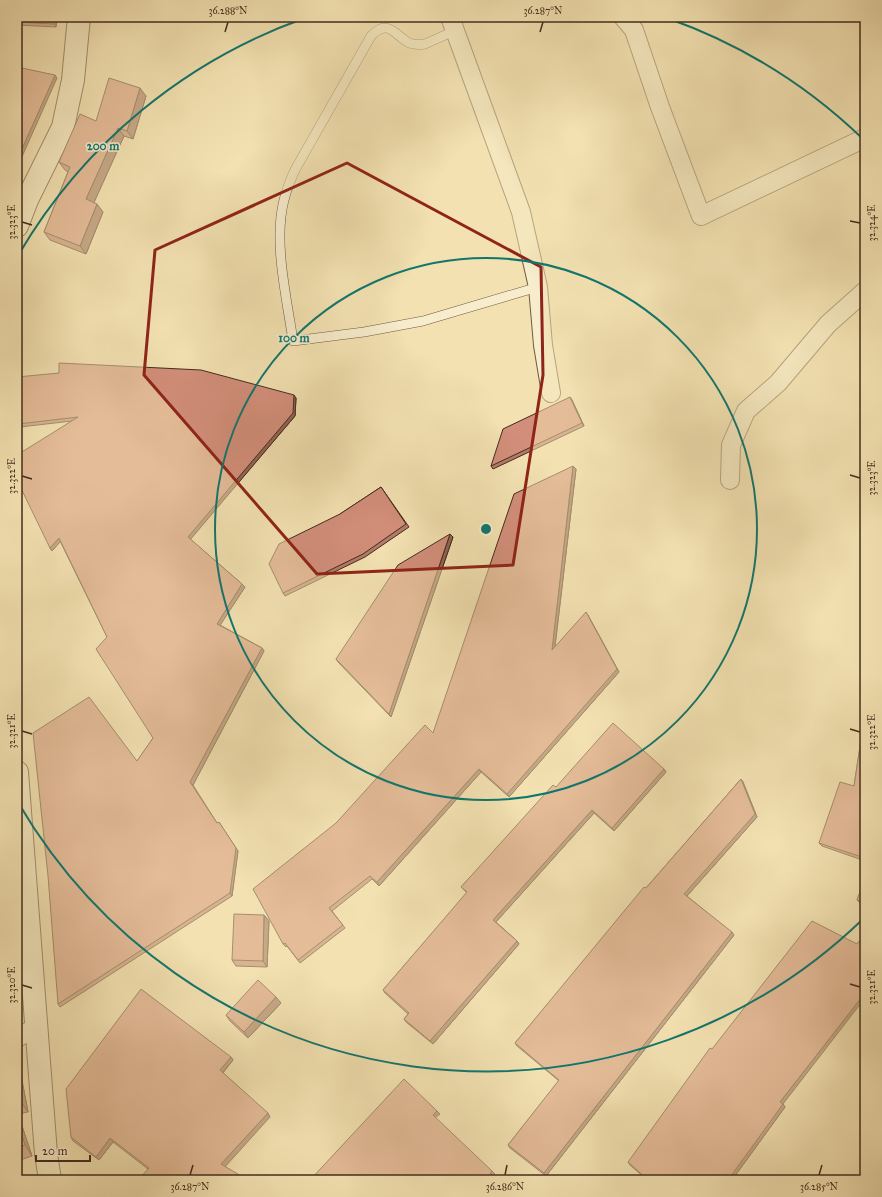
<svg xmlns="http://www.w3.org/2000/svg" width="882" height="1197" font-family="'IM FELL Great Primer',serif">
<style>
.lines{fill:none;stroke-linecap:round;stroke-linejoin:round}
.lane-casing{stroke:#6f5943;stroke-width:10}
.street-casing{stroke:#6f5943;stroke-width:20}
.secondary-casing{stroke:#432c1e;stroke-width:24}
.lane{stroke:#f7eccc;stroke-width:9}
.street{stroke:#f7eccc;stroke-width:18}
.secondary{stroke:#f7eccc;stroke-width:22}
.wall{fill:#b57a69;stroke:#432c1e}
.shaded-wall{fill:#936355;stroke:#432c1e}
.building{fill:#d28e7a;stroke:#432c1e}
.marked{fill:none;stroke:#8f2418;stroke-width:3;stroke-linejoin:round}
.ticks{fill:none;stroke:#432c1e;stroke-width:1.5}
.ring{fill:none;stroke:#0f766e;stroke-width:2}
.centre{fill:#0f766e;stroke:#f7eccc;stroke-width:2}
.ring-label{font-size:12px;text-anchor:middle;font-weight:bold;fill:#0f766e;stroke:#f7eccc;stroke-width:3;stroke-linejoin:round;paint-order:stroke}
.neatline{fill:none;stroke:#432c1e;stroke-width:1.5}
.ticks-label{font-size:10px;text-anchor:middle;fill:#432c1e}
</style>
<rect width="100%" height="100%" fill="#f3e1b1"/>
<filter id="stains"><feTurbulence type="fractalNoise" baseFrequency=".005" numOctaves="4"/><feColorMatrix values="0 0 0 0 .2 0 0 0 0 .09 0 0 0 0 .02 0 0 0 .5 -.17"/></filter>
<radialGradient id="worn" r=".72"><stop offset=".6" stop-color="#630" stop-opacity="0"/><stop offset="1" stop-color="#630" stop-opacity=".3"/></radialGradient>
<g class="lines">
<!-- lane casing -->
<g class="lane-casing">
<path id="lane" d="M454 31 425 44C419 45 415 45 409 43 395 35 388 18 371 36L296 168C291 178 287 189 284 200 273 242 287 299 293 341L364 332 423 321 538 287"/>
</g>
<!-- street casing -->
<g class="street-casing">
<path id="street" d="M450 17 521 212 538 287 543 345 551 393
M623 17 634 30 660 107 701 216 865 138
M730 480 731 445 746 411 778 383 828 324 865 291
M17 1038 36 1027"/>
</g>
<!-- secondary casing -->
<g class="secondary-casing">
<path id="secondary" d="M17 226 27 200 63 127 73 80 79 17
M17 772 46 1154 50 1180"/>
</g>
<!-- lane -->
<use href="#lane" class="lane"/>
<!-- street -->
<use href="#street" class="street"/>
<!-- secondary -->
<use href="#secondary" class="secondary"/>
</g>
<!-- wall -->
<path class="wall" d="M17 17H57L56 27 17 25Z
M146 96 133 139 124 136 94 202 103 212 86 254 50 240 44 232 68 172 65 170 59 162 96 121Z
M570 397 572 400 584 426 493 469 491 466Z
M296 398 295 416 190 539 242 584 245 587 220 625 262 648 264 651 193 785 217 823 238 851 232 896 60 1007 58 1004 137 761 153 738 107 637 60 541 52 551 50 548 72 421 20 427 18 424 17 417Z
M573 466 576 469 555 647 588 615 619 672 509 797 481 772 379 886 372 879 332 911 345 928 300 963 287 946 286 947 283 944 336 823 433 733Z
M381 487 409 527 365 557 285 596 283 593 340 514Z
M453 537 391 717 338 662 336 659Z
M865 714V861L822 846 819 843 854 786Z
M664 769 666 772 614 831 594 813 496 922 517 941 519 944 433 1044 406 1022 404 1019 408 1014 385 993 383 990 467 893 461 887 556 787Z
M741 779 743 782 757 817 687 896 734 935 546 1176 510 1148 508 1145 559 1081 517 1046 515 1043 646 888Z
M865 879V905L860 903 857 900Z
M264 915 269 921 267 967 236 966 232 960Z
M281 1003 248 1038 230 1021 226 1015Z
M231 1057 233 1060 223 1073 270 1117 148 1169 113 1142 99 1160 73 1141 71 1137Z
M17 1066 20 1070 28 1112 18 1114 32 1156 17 1161Z
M783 1104 785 1107 732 1180H647L630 1165 628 1162Z"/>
<!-- shaded-wall -->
<path class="shaded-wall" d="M54 17H57L56 27 54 24Z
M55 75 57 78 17 168V160Z
M140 88 146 96 133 139 127 131Z
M118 128 124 136 92 207 86 199Z
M97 204 103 212 86 254 80 246Z
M294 395 296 398 295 416 190 540 188 537Z
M570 397 572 400 584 426 582 423Z
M573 466 576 469 554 653 552 650Z
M450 534 453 537 391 717 389 714Z
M59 538 61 541 52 551 50 548Z
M242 584 245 587 219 627 217 624Z
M586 612 619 672 509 797 507 794Z
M262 648 264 651 193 785 190 782Z
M479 769 481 772 379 886 377 882Z
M664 769 666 772 614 831 612 828Z
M741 779 743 782 757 817 686 897 684 894Z
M592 810 594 813 495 923 493 920Z
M219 822 238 851 232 896 230 893Z
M264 915 269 921 267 967 263 961Z
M732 932 734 935 546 1176 544 1173Z
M517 941 519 944 433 1044 430 1041Z
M865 993V998L783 1104 785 1107 732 1180H728L780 1102Z
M276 997 281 1003 248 1038 244 1032Z
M231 1057 233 1060 222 1073 220 1070Z
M17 1066 20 1070 28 1112 21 1102 17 1082Z
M437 1111 440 1114 435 1118 433 1115Z
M17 1112 18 1114 32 1156 25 1145 17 1121Z
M268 1113 270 1117 224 1168 221 1164Z
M110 1138 113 1142 99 1160 96 1157Z
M492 1171 495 1174 492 1177 490 1174Z"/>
<!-- building -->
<path class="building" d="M17 17H54V24L17 22Z
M17 67 55 75 17 160Z
M109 78 140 88 127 131 118 128 86 199 97 204 80 246 44 232 70 167 59 162 80 114 96 121Z
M59 363 201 370 294 395 293 413 188 537 242 584 217 624 262 648 190 782 217 823 219 822 236 848 230 893 58 1004 48 876 33 733 89 697 137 761 153 738 96 649 107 637 59 538 50 548 17 480V455L78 417 18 424 17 417V377L59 373Z
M570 397 582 423 491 466 503 429Z
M573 466 552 650 586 612 617 669 507 794 479 769 377 882 370 876 329 908 343 925 298 960 285 943 283 944 253 889 336 823 425 725 433 733 514 494Z
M381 487 406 524 363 554 283 593 269 564 279 544 340 514Z
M450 534 389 714 336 659 398 565Z
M865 714V858L819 843 840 782 854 786Z
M613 723 664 769 612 828 592 810 493 920 517 941 430 1041 404 1019 409 1013 383 990 467 892 461 887 553 785 556 787Z
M741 779 755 814 684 894 732 932 544 1173 508 1145 559 1080 515 1043 644 887 646 888Z
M865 879V903L857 900Z
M234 914 264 915 263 961 232 960Z
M812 921 857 944 859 941 865 946V993L780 1102 783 1104 728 1180H648L628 1162 710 1048 712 1049Z
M258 980 276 997 244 1032 226 1015Z
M141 989 231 1057 220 1070 268 1113 221 1164 246 1179 245 1180H138L149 1168 110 1138 96 1157 71 1137 66 1089Z
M404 1079 437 1111 433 1115 492 1171 490 1174 497 1180H310Z
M17 1082 21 1102H17Z
M17 1121 25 1145 17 1148Z"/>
<!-- marked area -->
<path d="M0 0H882V1197H0ZM347 163 541 267 543 375 513 565 317 574 144 375 155 250Z" fill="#f3e1b1" fill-opacity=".55" fill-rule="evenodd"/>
<path class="marked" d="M347 163 541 267 543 375 513 565 317 574 144 375 155 250Z"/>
<!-- ticks -->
<path class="ticks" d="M225 32 228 22M540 32 543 22M850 221 860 223M22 222 32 225M850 475 860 478M22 476 32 479M850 729 860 732M22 731 32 734M850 984 860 987M22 985 32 988M190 1175 193 1165M505 1175 507 1165M819 1175 822 1165"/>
<!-- distance rings -->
<g class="ring">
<circle cx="486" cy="529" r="271"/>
<path d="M863 919A542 542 0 0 1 19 804M19 254A542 542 0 0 1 305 18M667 18A542 542 0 0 1 863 139"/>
</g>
<circle cx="486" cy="529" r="6" class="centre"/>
<g class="ring-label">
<text x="103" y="150">200 m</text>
<text x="294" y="342">100 m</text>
</g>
<!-- margin -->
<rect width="882" height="1197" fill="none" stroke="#f3e1b1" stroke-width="44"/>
<!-- scale -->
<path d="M36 1155v6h54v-6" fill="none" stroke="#432c1e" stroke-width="2"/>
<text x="42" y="1155" font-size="12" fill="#432c1e" stroke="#f7eccc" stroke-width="3" paint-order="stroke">20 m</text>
<rect x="22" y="22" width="838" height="1153" class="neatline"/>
<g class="ticks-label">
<text x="228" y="14">36.288°N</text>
<text x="543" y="14">36.287°N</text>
<text transform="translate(11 222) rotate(-90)" y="4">32.323°E</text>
<text transform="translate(871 223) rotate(-90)" y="4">32.324°E</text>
<text transform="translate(11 476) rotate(-90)" y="4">32.322°E</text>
<text transform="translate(871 478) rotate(-90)" y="4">32.323°E</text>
<text transform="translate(11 731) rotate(-90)" y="4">32.321°E</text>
<text transform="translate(871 732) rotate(-90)" y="4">32.322°E</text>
<text transform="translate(11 985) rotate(-90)" y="4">32.320°E</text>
<text transform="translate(871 987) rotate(-90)" y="4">32.321°E</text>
<text x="190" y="1190">36.287°N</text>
<text x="505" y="1190">36.286°N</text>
<text x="819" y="1190">36.285°N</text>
</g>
<rect width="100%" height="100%" filter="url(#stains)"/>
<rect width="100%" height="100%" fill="url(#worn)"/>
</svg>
